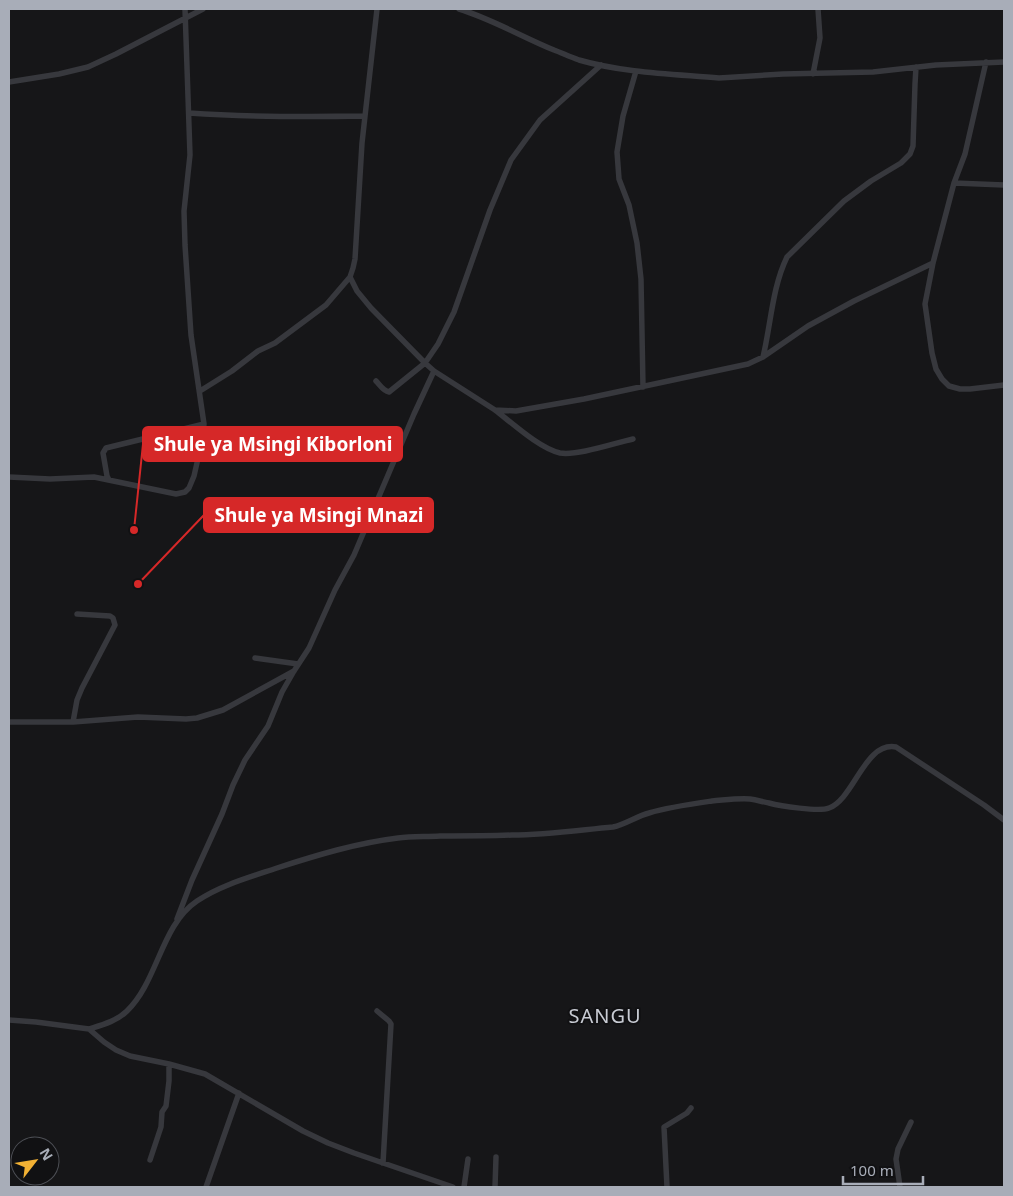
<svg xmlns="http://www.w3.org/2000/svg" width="1013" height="1196" font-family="'Noto Sans',sans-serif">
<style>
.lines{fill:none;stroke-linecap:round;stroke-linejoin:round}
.street{stroke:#37383d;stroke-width:5.5}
.labels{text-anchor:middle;stroke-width:4;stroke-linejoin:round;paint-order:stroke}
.quarter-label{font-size:20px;letter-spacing:1px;fill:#c9ccd4;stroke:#111113}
.leader{fill:none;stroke:#d62828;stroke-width:2}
.callout-dot{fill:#d62828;stroke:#111113;stroke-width:2}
.callout{fill:#d62828;stroke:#d62828;stroke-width:2}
.callout-label{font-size:19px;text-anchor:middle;font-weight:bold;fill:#fff}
</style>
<rect width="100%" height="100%" fill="#161618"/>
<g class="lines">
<!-- street -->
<path class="street" d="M377 9 362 143 355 259 353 268 350 277 357 291 371 308 425 363 434 371 495 410 516 411 584 399 748 364 763 357 808 326 854 301 933 263
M459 9C492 19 522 37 554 50 562 53 570 57 579 60 624 73 672 74 719 78L783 74 873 72 936 65 1004 62
M986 62 965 154 954 183 933 263 925 304 932 353 936 369 942 379 949 386 960 389H970L1004 385
M636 71 623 116 617 152 619 179 629 205 637 243 641 279 643 387
M813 74 820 38 818 9
M9 82 59 74 88 67 116 54 203 9
M189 113C247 117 306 117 364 116
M954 183 1004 185
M763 357C771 324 772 288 787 257L844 201 871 181 901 163 910 154 913 146 915 84 916 67
M376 381C380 385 383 391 389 392L425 363 438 344 454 312 490 210 511 160 540 120 601 65
M200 391 232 371 258 351 275 343 326 305 350 277
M495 410C511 422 540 449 560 453 577 456 615 443 633 439
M9 477 50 479 94 477 176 494 185 492 189 488 194 476 202 441 204 424 191 335 185 245 184 211 190 155 185 9
M109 480 107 476 103 453 106 448 204 424
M255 658 298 664
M9 722H73L138 717 186 719 197 718 223 710 294 671
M73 722 77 700 82 688 115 625 113 618 110 616 77 614
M177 919 192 880 222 814 233 785 245 760 268 726 282 692 294 671 309 648 335 590 354 555 414 414 434 371
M377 1011 389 1021 391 1024 383 1163
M9 1020 36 1022 89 1029 104 1042 116 1050 130 1056 169 1064 205 1074 303 1131 328 1143 354 1153 453 1187
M89 1029C102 1025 117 1021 127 1011 158 981 161 925 197 901 221 885 250 877 277 868 317 855 357 843 398 838 412 836 426 837 440 836 464 836 488 836 512 835 546 835 580 830 613 827 626 824 637 816 649 813 669 807 691 804 712 801 725 800 738 798 750 799 757 800 763 802 769 803 780 806 819 812 829 808 854 799 865 741 896 747L984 805 1004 820
M150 1160 161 1127 162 1112 166 1106 169 1081V1064
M206 1187 239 1093
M464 1187 468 1159
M495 1187 496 1157
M667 1187 664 1127 687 1113 691 1108
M900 1187 896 1159 898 1149 911 1122"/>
</g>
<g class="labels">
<!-- quarter labels -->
<g class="quarter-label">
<text x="605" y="1023">SANGU</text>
</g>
</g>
<!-- callouts -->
<path class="leader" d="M134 530L143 444M138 584L204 515"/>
<g class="callout-dot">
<circle cx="134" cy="530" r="5"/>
<circle cx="138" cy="584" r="5"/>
</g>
<g class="callout">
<rect x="143" y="427" width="259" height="34" rx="5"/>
<rect x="204" y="498" width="229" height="34" rx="5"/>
</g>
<g class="callout-label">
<text x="273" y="451">Shule ya Msingi Kiborloni</text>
<text x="319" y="522">Shule ya Msingi Mnazi</text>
</g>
<!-- border -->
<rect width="1013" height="1196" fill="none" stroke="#a8adb8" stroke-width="20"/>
<!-- north arrow -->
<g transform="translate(35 1161) rotate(59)"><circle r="24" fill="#111113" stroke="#4d4f55"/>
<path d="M0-4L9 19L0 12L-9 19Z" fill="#f2b134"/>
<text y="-8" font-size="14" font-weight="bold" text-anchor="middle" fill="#a8adb8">N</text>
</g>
<!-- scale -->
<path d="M843 1176v8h80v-8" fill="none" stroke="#a8adb8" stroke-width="2.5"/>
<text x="850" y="1176" font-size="15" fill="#a8adb8" stroke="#111113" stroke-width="4" paint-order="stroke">100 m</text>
</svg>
